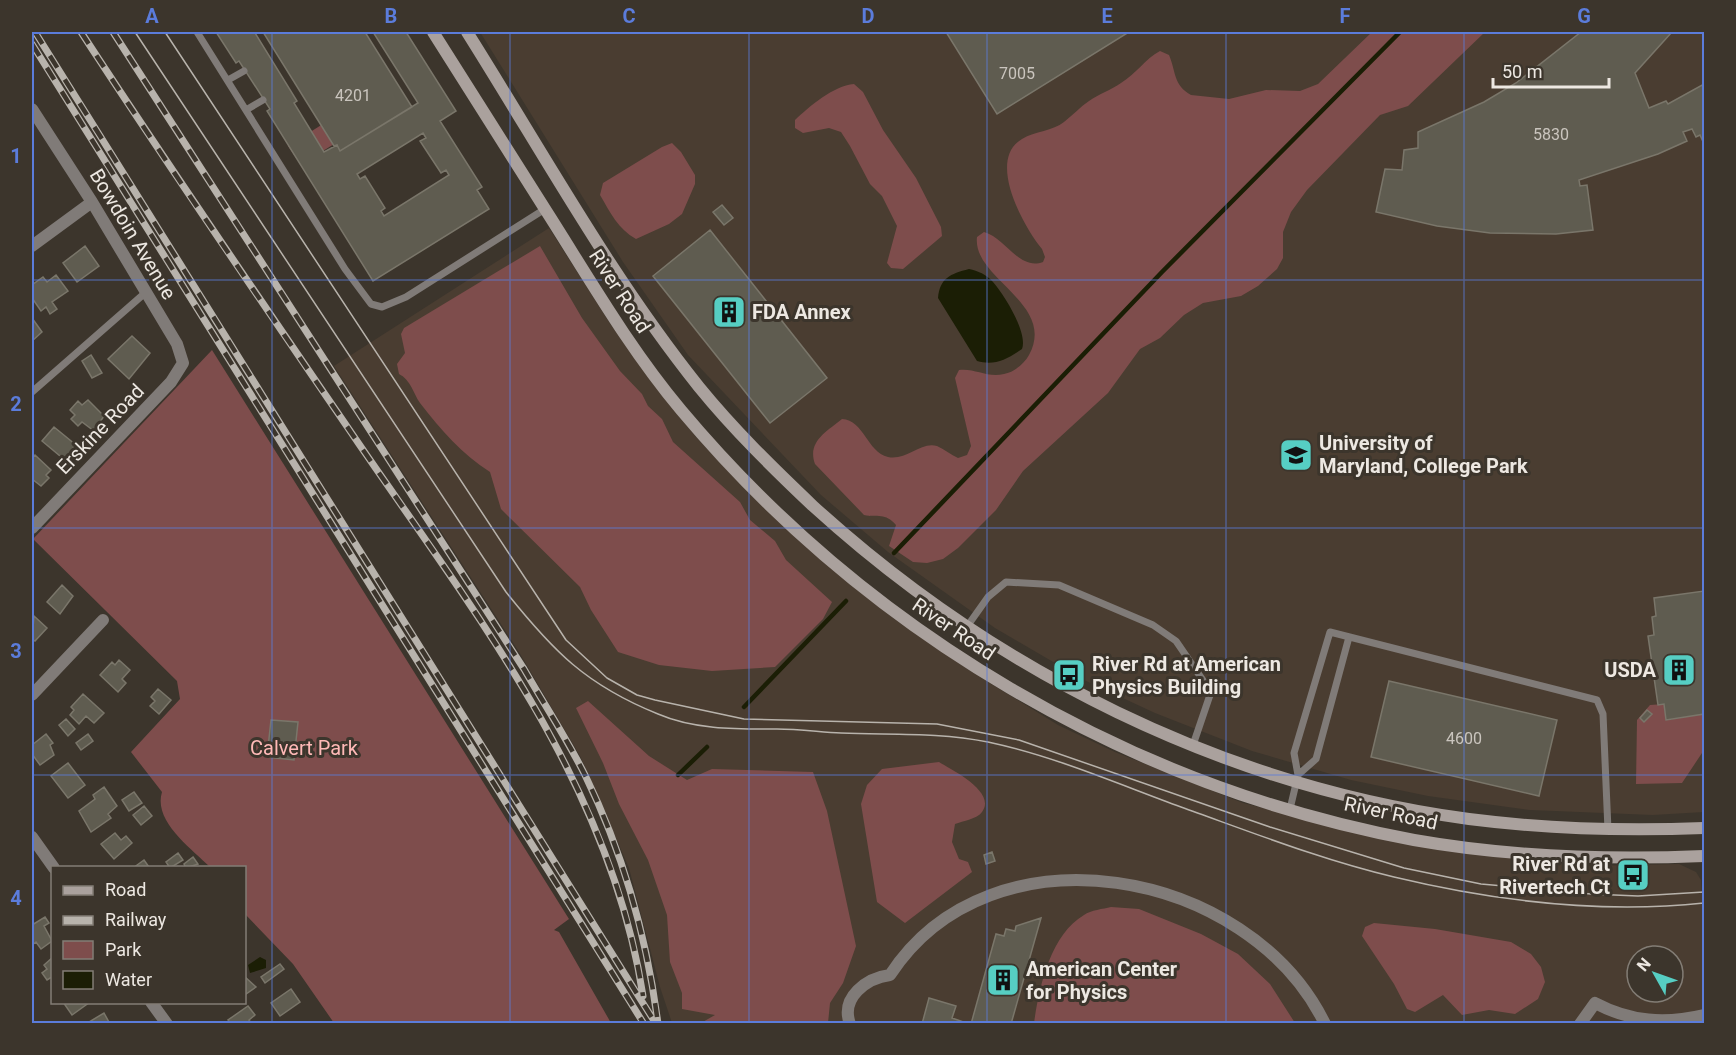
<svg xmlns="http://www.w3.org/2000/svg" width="1736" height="1055" font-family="Roboto,sans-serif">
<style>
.built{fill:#4a3d31;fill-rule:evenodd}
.green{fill:#7e4d4c}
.water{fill:#1b1e05}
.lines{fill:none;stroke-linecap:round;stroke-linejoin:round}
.stream{stroke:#1b1e05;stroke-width:4.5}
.building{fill:#5f5c50;stroke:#7a766a;stroke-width:1.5;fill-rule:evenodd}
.lane{stroke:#807b78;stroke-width:7}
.street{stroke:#807b78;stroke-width:12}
.secondary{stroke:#aaa19d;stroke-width:12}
.tram{stroke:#b8b3ac;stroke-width:1.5}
.rail-casing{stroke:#b8b3ac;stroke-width:7}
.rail{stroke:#3c352c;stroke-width:4.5;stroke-dasharray:14;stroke-linecap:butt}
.grid{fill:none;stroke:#5b7cdb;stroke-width:1.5;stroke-opacity:0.55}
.labels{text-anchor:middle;stroke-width:6;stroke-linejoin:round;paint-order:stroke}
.number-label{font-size:16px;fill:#cac5be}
.street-label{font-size:20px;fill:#ede8e2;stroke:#3c352c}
.poi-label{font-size:20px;font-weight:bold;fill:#ede8e2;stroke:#3c352c;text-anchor:start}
.park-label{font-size:20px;fill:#ffb9b7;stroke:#3c352c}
.neatline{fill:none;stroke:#5b7cdb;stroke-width:2}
.grid-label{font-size:20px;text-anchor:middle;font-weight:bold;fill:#5b7cdb}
</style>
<rect width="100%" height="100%" fill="#3c352c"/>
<!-- built -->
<path class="built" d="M480 32H1704V812L1653 815 1530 810 1428 796 1351 780 1252 751 1155 713 1084 680 995 628 888 552 821 495 688 355 623 262Z
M549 228 611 325 696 437 753 497 843 578 896 620 972 672 1058 725 1115 752 1243 803 1438 850 1586 866 1679 864 1696 872 1701 880 1704 924V1023H672L660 987 629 868 580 756 519 652 334 366ZM1637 956H1673V992H1637Z"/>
<!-- green -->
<path class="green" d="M1372 32H1485L1408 106 1380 115 1307 190 1291 212 1283 232V258L1277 269 1258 286 1241 296 1203 303 1184 315 1160 338 1140 349 1108 393 1023 471 996 510 958 548 943 559 927 563 913 562 889 546 896 525C885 512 878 518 864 515L815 464C807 442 826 432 842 419 864 420 867 452 888 457 906 461 921 441 937 446 944 449 951 455 958 458L967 455 971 446 955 378 959 370C975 368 987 378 1004 374 1014 372 1024 364 1029 355 1057 303 972 279 977 237L984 232C1006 238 1019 271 1043 262L1045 257 1042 249C1024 227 986 160 1022 139 1035 131 1053 131 1064 122 1073 115 1080 107 1089 101 1099 94 1111 90 1121 83 1136 74 1145 59 1160 51L1169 55C1176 71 1173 85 1191 95L1229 99 1266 90 1300 91 1318 84Z
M854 84 863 92 883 130 916 178 941 227 942 236 903 269 891 268 887 263 897 226 882 196 870 184 850 146 841 132 829 128 803 133 795 128V120C810 106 833 86 854 84Z
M353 105 358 129 307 161 296 158 288 146Z
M672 143 681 152 695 175V184L682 214 669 224 636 239C618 229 610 212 600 195L603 183 662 147Z
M540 246 582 318 620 371 642 394 648 406 662 419 673 442 740 502 750 520 775 541 786 560 832 602 823 619 775 667 712 671 659 665 618 652 591 610 580 587 501 509 490 472C462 454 441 430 420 403 413 393 411 380 399 374L397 364 405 353 401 334 404 328Z
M212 350 569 919 554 930 559 932 611 1023H334L293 964 245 914 244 868 210 867C191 848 153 821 162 792L131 752 180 699 177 681 33 539Z
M588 701 649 756 687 780 712 769 813 772 827 811 856 946 843 983 830 1003 828 1023H701L715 1015 682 1009V993L670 962 667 915 648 860 619 804 603 763 576 708Z
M1664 704 1666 720 1704 714V750L1682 783 1636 784 1637 720 1650 705Z
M939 762C952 770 997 792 982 812 977 819 963 821 955 824L952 842 959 859 968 862 972 872 905 923 877 902 861 804 867 785 882 769Z
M1111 907 1139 909 1201 934 1238 954 1270 984 1295 1023H1034C1039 988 1050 935 1084 915 1091 910 1103 909 1111 907Z
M1374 923 1435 929 1511 942 1531 954 1541 967 1545 982 1538 999 1515 1014 1489 1010 1462 1015 1443 995 1415 1012 1407 1009 1394 984 1362 936 1365 927Z"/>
<!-- water -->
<path class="water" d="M969 269C978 271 986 274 993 282 1005 296 1028 333 1022 349 1007 359 995 366 977 361L938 298C940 278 950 274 969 269Z
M260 957 266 960V968L250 973 248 965Z"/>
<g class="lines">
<!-- stream -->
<path class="stream" d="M894 553 1162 272 1400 32
M744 707 846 601
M678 775 707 747"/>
</g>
<!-- building -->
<path class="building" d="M216 32H259L255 33 297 101 294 103 324 152 337 145 340 151 418 103 373 32H406L456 111 440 121 482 187 477 190 489 209 373 281 267 111 270 109 239 61 236 63ZM423 133 426 138 420 141 441 173 446 170 449 175 384 216 381 211 385 208 365 176 360 179 357 174Z
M263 32H365L412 107 340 151 337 145 334 146Z
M946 32H1129L997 114Z
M1581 32H1672L1635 73 1649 108 1666 101 1668 104 1704 84V144L1700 135 1696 137 1692 129 1683 132 1687 141 1658 154 1579 180 1580 186 1587 185 1593 230 1556 234 1490 233 1437 226 1376 212 1385 169 1402 170 1404 150 1418 148V132L1484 102 1516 83Z
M722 205 733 218 724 225 713 212Z
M710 230 827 378 770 423 653 276Z
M85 246 99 266 77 282 63 263Z
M56 275 68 291 52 302 57 309 50 314 46 307 41 311 32 298V285L43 277 47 282Z
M32 318 42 332 32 341Z
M132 336 150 353 129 379 108 359Z
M91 355 102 373 92 378 82 361Z
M88 400 104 416 94 431 82 422 78 426 71 419 75 415 70 410 78 401 82 405Z
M54 427 76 445 73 448 75 450 66 461 42 441Z
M35 455 51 470 46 475 49 478 41 486 32 479V458Z
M62 585 73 596 60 614 47 602Z
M1704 591V714L1666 720 1664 704 1658 705 1648 636 1654 635 1652 617 1656 616 1654 598Z
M34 616 47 628 35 641 32 639Z
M119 660 130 670 122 679 126 683 118 692 100 675 112 662 115 665Z
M1389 681 1557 720 1539 796 1371 757Z
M158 689 171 700 159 714 150 706 155 701 151 697Z
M83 694 104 713 94 723 86 716 79 724 70 715 74 710 71 707Z
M1647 710 1652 714 1644 722 1640 718Z
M66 719 75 729 68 736 59 725Z
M271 720 298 722 294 760 267 757Z
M46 734 53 743 50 745 54 755 40 765 32 754V745Z
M88 734 93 741 81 750 76 743Z
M68 763 85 785 68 798 51 776Z
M104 787 117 806 108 814 111 818 91 832 79 811 95 799 93 795Z
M134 792 142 803 129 811 122 800Z
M144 806 152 816 141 825 133 815Z
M115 833 121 840 126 836 132 843 114 859 101 844Z
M992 852 995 861 986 864 984 855Z
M178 853 183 860 170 868 166 862Z
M193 857 198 864 186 868 184 864Z
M144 860 149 867 133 868Z
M45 917 49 923 44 926 52 941 41 949 36 942 32 945V925Z
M1041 918 1011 1024H971L996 934 1004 936 1006 929 1015 931 1016 926Z
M52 958V977L47 980 42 973 47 969 44 965Z
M280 964 284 969 265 983 261 977Z
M244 976 256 987 246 994 244 992Z
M291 989 300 1002 280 1016 271 1003Z
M929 998 956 1006 952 1018 969 1024H922Z
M63 1002H90L72 1015Z
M248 1006 255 1015 249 1020 252 1024H231L228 1020Z
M104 1013 110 1024H90L89 1022Z"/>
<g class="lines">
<!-- lane -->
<path class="lane" d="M197 32 345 269 371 304 382 307 406 297 545 209
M228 80 244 71
M246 110 263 100
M32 392 145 293
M966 628 988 597 1006 582 1059 585 1153 625 1176 641 1211 692 1193 745
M1298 775 1316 759 1349 637
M1290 809 1298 775 1294 753 1330 632 1597 700 1603 714 1608 830"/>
<!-- street -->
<path class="street" d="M32 109 92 202 177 344 183 363 171 382 32 528
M32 246 92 202
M32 695 103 620
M32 837 54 868
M151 1002 167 1024
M850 1024C840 997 867 978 890 975 991 820 1249 868 1325 1024
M1580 1024 1595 1003C1631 1022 1665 1024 1704 1015"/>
<!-- secondary -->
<path class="secondary" d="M433 32C470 91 508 150 545 209 589 278 629 348 681 410 867 632 1129 787 1414 840 1510 857 1607 860 1704 856
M467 32C542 151 611 277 699 387 734 430 773 468 813 506 995 672 1224 786 1469 819 1547 829 1626 831 1704 828"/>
<!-- tram -->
<path class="tram" d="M135 32 506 592C553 651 586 685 658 714 695 730 738 729 777 729 799 729 820 732 841 733 891 735 939 732 988 742 1054 756 1118 784 1181 807 1251 832 1322 860 1394 877 1494 901 1601 914 1704 903
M165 32 566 640 607 678 637 695 655 700 744 719 937 724 1019 740 1270 827 1404 868 1481 884 1591 894 1638 896 1704 892"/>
<!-- rail casing -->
<g class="rail-casing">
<path id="rail" d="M35 32 656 1024
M81 32C171 170 265 307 359 444 477 616 611 785 643 996
M113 32 524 669C544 704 567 739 585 775 623 853 647 938 658 1024
M32 44 644 1024"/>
</g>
<!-- rail -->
<use href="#rail" class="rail"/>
</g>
<!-- grid -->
<path class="grid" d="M272 32V1024M510 32V1024M749 32V1024M987 32V1024M1226 32V1024M1464 32V1024M32 280H1704M32 528H1704M32 775H1704"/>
<!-- icons -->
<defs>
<g id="building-square" transform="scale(1.725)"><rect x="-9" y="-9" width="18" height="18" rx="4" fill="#56cec3" stroke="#3c352c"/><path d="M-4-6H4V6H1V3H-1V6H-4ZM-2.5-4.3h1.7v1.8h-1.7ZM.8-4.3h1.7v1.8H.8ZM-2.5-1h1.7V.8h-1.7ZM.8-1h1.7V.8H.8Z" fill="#111"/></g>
<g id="university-square" transform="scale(1.725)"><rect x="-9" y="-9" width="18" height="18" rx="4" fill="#56cec3" stroke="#3c352c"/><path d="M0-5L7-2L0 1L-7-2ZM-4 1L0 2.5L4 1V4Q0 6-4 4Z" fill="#111"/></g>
<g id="bus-square" transform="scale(1.725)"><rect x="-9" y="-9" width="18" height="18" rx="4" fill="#56cec3" stroke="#3c352c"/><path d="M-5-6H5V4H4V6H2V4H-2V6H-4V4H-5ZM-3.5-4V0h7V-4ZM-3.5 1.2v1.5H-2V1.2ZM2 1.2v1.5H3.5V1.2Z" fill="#111"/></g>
</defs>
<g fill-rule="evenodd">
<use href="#building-square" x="729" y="312"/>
<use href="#university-square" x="1296" y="455"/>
<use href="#building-square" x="1679" y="670"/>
<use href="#bus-square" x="1069" y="675"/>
<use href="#bus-square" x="1633" y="875"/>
<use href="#building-square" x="1003" y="980"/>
</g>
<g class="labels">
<!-- number labels -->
<g class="number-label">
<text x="1017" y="79">7005</text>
<text x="353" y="101">4201</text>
<text x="1551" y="140">5830</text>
<text x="1464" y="744">4600</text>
</g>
<!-- street labels -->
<g class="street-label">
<text transform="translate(133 234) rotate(59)" y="7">Bowdoin Avenue</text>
<text transform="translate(620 291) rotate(57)" y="7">River Road</text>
<text transform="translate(100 429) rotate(-46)" y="7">Erskine Road</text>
<text transform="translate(954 629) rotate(34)" y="7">River Road</text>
<text transform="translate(1391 813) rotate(12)" y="7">River Road</text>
</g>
<!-- poi labels -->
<g class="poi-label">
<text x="752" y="319">FDA Annex</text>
<text x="1319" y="450">University of<tspan x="1319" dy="23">Maryland, College Park</tspan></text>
<text x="1092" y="671">River Rd at American<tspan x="1092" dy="23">Physics Building</tspan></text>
<text x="1656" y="677" text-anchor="end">USDA</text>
<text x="1610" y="871" text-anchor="end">River Rd at<tspan x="1610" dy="23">Rivertech Ct</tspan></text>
<text x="1026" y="976">American Center<tspan x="1026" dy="23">for Physics</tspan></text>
</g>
<!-- park labels -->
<g class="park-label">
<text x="304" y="755">Calvert Park</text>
</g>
</g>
<!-- border -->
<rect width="1736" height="1055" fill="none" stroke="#3c352c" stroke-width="66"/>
<!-- legend -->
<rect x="51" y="866" width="195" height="138" fill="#3c352c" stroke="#837d75" stroke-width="1.5"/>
<rect x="63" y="886" width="30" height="9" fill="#aaa19d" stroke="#837d75" stroke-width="1.5"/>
<text x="105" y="896" font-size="18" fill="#ede8e2">Road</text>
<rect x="63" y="916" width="30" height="9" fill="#b8b3ac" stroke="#837d75" stroke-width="1.5"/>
<text x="105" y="926" font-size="18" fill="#ede8e2">Railway</text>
<rect x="63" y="941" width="30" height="18" fill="#7e4d4c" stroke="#837d75" stroke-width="1.5"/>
<text x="105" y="956" font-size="18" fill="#ede8e2">Park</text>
<rect x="63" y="971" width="30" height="18" fill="#1b1e05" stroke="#837d75" stroke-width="1.5"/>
<text x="105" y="986" font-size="18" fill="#ede8e2">Water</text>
<!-- north arrow -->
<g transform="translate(1655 974) rotate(310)"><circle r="28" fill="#3c352c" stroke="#837d75" stroke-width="1.5"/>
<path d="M0-4.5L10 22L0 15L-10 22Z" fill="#56cec3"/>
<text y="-9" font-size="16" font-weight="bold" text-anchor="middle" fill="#ede8e2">N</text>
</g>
<!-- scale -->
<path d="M1493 78v9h116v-9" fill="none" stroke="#ede8e2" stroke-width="3"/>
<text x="1502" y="78" font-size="18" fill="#ede8e2" stroke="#3c352c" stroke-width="4.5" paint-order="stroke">50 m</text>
<rect x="33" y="33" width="1670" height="989" class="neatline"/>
<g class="grid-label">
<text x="152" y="23">A</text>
<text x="391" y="23">B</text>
<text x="629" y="23">C</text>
<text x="868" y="23">D</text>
<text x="1107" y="23">E</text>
<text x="1345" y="23">F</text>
<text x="1584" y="23">G</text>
<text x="16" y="163">1</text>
<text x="16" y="411">2</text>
<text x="16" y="658">3</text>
<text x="16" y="905">4</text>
</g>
</svg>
